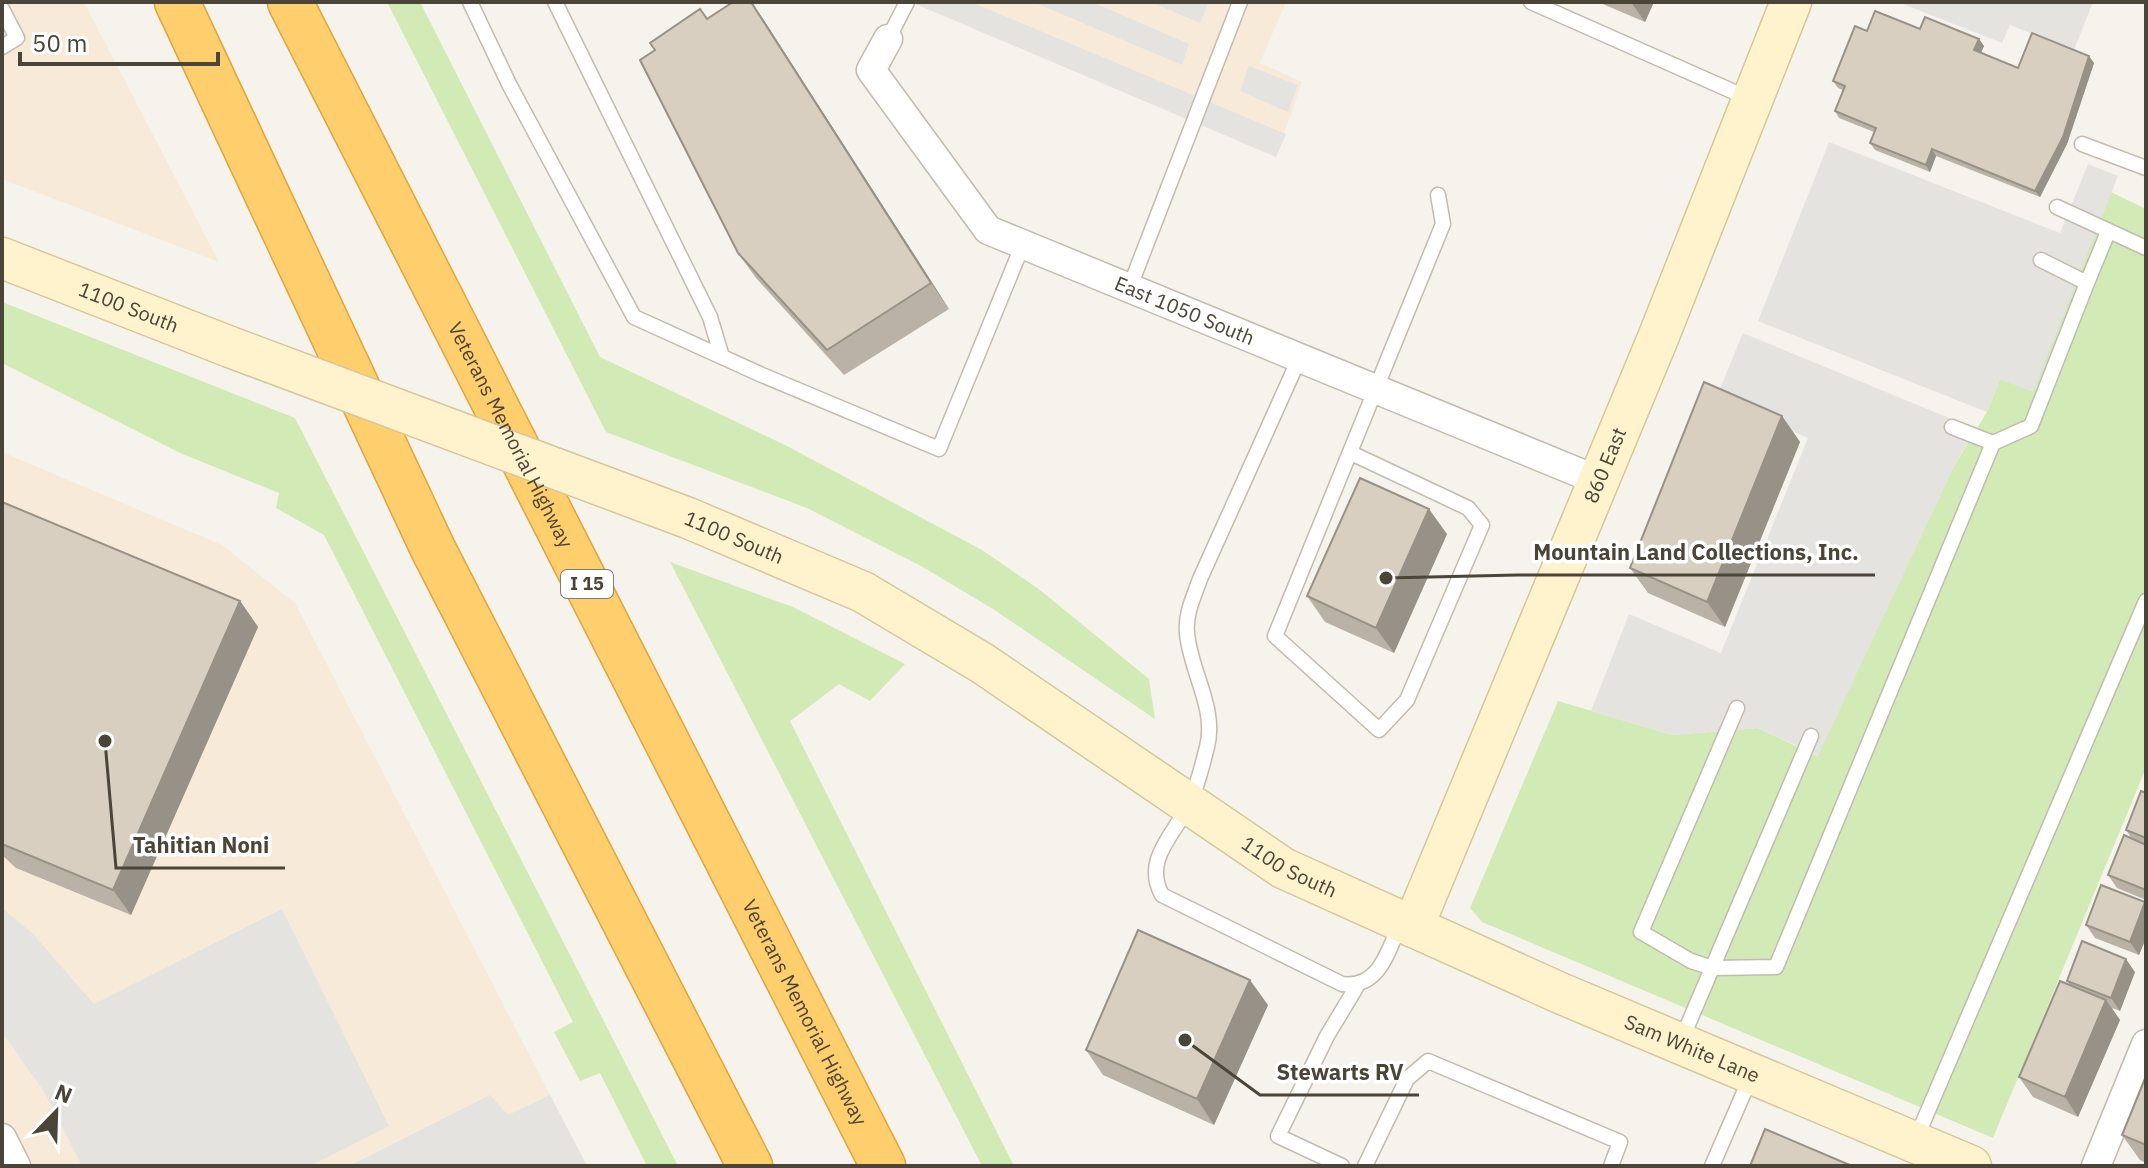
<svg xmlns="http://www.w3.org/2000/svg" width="2148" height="1168" font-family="'IBM Plex Sans',sans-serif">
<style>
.commercial{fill:#f7ead8}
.green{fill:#d2eab5}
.parking{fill:#e5e3e0}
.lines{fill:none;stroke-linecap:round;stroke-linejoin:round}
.lane-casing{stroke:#c2bbae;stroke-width:17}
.street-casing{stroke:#c2bbae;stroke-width:31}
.secondary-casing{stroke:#d6c79b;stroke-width:43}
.highway-casing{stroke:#e0a43c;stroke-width:47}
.lane{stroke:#fff;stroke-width:14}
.street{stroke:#fff;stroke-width:28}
.secondary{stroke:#fff3cd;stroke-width:40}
.highway{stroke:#ffcf6e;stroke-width:44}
.secondary-bridge-casing{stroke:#d6c79b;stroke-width:43;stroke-linecap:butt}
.secondary-bridge{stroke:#fff3cd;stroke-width:40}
.wall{fill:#bab2a6}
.shaded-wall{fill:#979187}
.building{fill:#d8cfc1;stroke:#979187;stroke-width:2}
.labels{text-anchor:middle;stroke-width:7;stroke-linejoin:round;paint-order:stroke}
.shield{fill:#fff;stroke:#817c74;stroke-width:2}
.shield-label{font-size:18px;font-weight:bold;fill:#4b4439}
.street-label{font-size:20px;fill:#4b4439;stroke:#fff}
.leader{fill:none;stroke:#4b4439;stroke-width:3}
.callout-dot{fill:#4b4439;stroke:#fff;stroke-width:3}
.callout-label{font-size:22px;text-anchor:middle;font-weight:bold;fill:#4b4439;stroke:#fff;stroke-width:7;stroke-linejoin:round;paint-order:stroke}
</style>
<rect width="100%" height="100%" fill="#f6f3ec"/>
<!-- commercial -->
<path class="commercial" d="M2 2H84L219 262 2 179Z
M911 2H1286L1260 63 1302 82 1276 157Z
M2 452 222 545 295 603 587 1166H2Z"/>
<!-- green -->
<path class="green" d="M387 2H420L600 357 787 446 982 550 1040 590 1149 679 1155 719 993 609 921 566 807 508 606 432Z
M2111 192 2146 209V768L1993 1138 1482 922 1470 908 1558 701 1672 735 1758 728 1817 756 1954 466 1987 412 2000 379 2033 391Z
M2 302 295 418 678 1166H647L600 1073 580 1081 554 1032 573 1022 324 535 276 508 279 493 180 453 2 363Z
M670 562 793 607 905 664 870 701 839 684 790 721 1014 1166H982Z"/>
<!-- parking -->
<path class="parking" d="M911 2H971L1286 134 1276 157Z
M1033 2H1092L1189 44 1182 65Z
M1151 2H1203L1208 4 1200 23Z
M1898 2H2093L2074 50 2010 25 2002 43Z
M1249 66 1298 85 1288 112 1240 91Z
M1829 142 2060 233 2088 164 2118 176 2033 392 2000 379 1987 412 1758 321Z
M1743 333 1976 429 1954 466 1818 756 1758 728 1672 735 1591 711 1629 614 1721 653 1808 438 1716 398Z
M2 908 33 934 94 1004 282 909 389 1126 310 1166H82L45 1093 2 1032Z
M490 1095 508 1115 550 1095 587 1166H349Z"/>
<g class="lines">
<!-- lane casing -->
<g class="lane-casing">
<path id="lane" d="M470 2 509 84 634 317 762 375 939 449 1023 244
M555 2 710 317 722 357
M1531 2 1750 99
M2 9 17 38 2 47
M888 39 907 2
M2082 144 2146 168
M2057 207 2146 248
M2087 283 2108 232
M1129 289 1240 2
M1299 359 1200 579C1194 596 1185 614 1187 633 1190 671 1217 708 1207 747 1202 766 1197 789 1188 806 1173 836 1143 860 1162 895L1342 984C1380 989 1388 950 1401 922
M1993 443 2031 426 2087 283 2041 260
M1351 453 1468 508 1482 525 1407 700 1379 730 1275 636 1443 224 1438 195
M1737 708 1641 932 1691 961 1713 968 1776 967 1993 443 1952 427
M1681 1041 1811 736
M1915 1141 2146 601
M1342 1166 1278 1136 1327 1036 1357 986
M1365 1166 1407 1079 1428 1061 1620 1142 1611 1166
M1712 1166 1752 1074"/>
</g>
<!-- street casing -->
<g class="street-casing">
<g id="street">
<path id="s1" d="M888 39 871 70 988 230 1597 480"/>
<path d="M2 1138 16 1166"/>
<path d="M2096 1166 2146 1044"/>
</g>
</g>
<!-- secondary casing -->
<g class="secondary-casing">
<g id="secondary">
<path id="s2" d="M2 258 230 347"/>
<path id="s3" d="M688 518 863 592 982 663 1283 868 1560 993 1971 1166"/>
<path id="s4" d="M1413 927 1658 338 1791 2"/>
</g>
</g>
<!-- highway casing -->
<g class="highway-casing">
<g id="highway">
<path d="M177 2 433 549 750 1166"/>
<path id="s5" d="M290 2 883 1166"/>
</g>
</g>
<!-- lane -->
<use href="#lane" class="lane"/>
<!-- street -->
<use href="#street" class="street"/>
<!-- secondary -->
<use href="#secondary" class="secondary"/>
<!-- highway -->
<use href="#highway" class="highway"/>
<!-- secondary-bridge casing -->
<g class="secondary-bridge-casing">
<path id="secondary-bridge" d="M230 347 688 518"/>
</g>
<!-- secondary-bridge -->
<use href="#secondary-bridge" class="secondary-bridge"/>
</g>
<!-- wall -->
<path class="wall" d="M1598 2H1654L1645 22Z
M707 18 763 19 949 309 844 375 756 278 738 253Z
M1867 31 1979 39 1984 46 1981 53 2018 68 2094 63 2067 144 2040 197 1936 156 1930 172 1875 150 1870 143 1874 132 1839 118 1835 111 1843 90 1838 88 1833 81Z
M1782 416 1800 442 1725 627 1648 593 1630 568Z
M2 502 240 601 258 627 131 915 16 868 2 855Z
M1447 534 1394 653 1325 622 1307 596Z
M2146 793V900L2117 888 2108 875 2132 839 2126 830Z
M2146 903V938L2139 955 2095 938 2086 925Z
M2135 972 2120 1011 2112 1008 2120 1020 2078 1117 2033 1097 2019 1077 2069 984 2067 981Z
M1268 1005 1214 1125 1103 1075 1086 1050Z
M2146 1076V1163L2140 1160 2122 1135Z"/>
<!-- shaded-wall -->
<path class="shaded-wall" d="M751 2 763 19 949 309 931 283Z
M1631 2H1654L1645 22Z
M1979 39 1984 46 1979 57 1974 50Z
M2089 56 2094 63 2067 144 2040 197 2035 191Z
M1932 149 1936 156 1930 172 1926 165Z
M1782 416 1800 442 1725 627 1707 602Z
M1429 509 1447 534 1394 653 1376 628Z
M240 601 258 627 131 915 113 890Z
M2145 902 2146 938 2139 955 2130 942Z
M2126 959 2135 972 2120 1011 2111 998Z
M1250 980 1268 1005 1214 1125 1197 1099Z
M2106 1000 2120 1020 2078 1117 2065 1097Z"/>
<!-- building -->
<path class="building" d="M733 2H751L931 283 827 350 738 253 640 60 655 50 650 43 700 9 707 19Z
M1875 11 1920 29 1925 17 1979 39 1974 50 2018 68 2032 33 2089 56 2063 137 2035 191 1932 149 1926 165 1870 143 1876 128 1835 111 1845 86 1833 81 1855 26 1867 31Z
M1704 382 1782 416 1707 602 1630 568Z
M1360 478 1429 509 1376 628 1307 596Z
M2 502 240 601 113 890 2 844Z
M2141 791 2146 793V838L2126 830Z
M2124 835 2146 845V890L2108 875Z
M2101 885 2145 902 2130 942 2086 925Z
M1138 930 1250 980 1197 1099 1086 1050Z
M2082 941 2126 959 2111 998 2067 981Z
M2060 981 2106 1000 2065 1097 2019 1077Z
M2146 1076V1145L2122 1135Z
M1765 1129 1852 1166H1750Z"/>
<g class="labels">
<!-- shield labels -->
<rect class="shield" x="561" y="570" width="52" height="28" rx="6"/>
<g class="shield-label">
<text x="587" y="590">I 15</text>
</g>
<!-- street labels -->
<g class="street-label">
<text dy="7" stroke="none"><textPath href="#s2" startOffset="136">1100 South</textPath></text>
<text dy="7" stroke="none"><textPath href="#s1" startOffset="446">East 1050 South</textPath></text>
<text dy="7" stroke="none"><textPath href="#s5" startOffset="486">Veterans Memorial Highway</textPath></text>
<text dy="7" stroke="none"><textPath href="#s4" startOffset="500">860 East</textPath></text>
<text dy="7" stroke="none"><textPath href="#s3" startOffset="50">1100 South</textPath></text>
<text dy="7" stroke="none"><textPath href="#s3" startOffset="698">1100 South</textPath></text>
<text dy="7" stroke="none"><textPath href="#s5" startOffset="1134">Veterans Memorial Highway</textPath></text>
<text dy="7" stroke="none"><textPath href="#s3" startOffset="1140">Sam White Lane</textPath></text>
</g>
</g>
<!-- callouts -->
<path class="leader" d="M1386 578L1517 575H1875M105 741L116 868H285M1185 1040L1260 1095H1419"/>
<g class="callout-dot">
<circle cx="1386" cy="578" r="8"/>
<circle cx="105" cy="741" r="8"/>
<circle cx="1185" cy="1040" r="8"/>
</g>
<g class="callout-label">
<text x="1696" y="560">Mountain Land Collections, Inc.</text>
<text x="201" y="853">Tahitian Noni</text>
<text x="1340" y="1080">Stewarts RV</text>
</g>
<!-- border -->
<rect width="2148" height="1168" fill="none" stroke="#4b4439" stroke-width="8"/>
<!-- north arrow -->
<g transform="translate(56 1112) rotate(23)" stroke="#ffffff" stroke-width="6" paint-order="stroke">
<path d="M0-6L14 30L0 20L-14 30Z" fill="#4b4439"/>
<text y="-12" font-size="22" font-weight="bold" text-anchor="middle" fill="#4b4439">N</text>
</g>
<!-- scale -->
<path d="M20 52v12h198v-12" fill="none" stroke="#4b4439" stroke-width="4"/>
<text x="32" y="52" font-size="24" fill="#4b4439" stroke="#ffffff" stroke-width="6" paint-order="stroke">50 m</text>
</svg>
